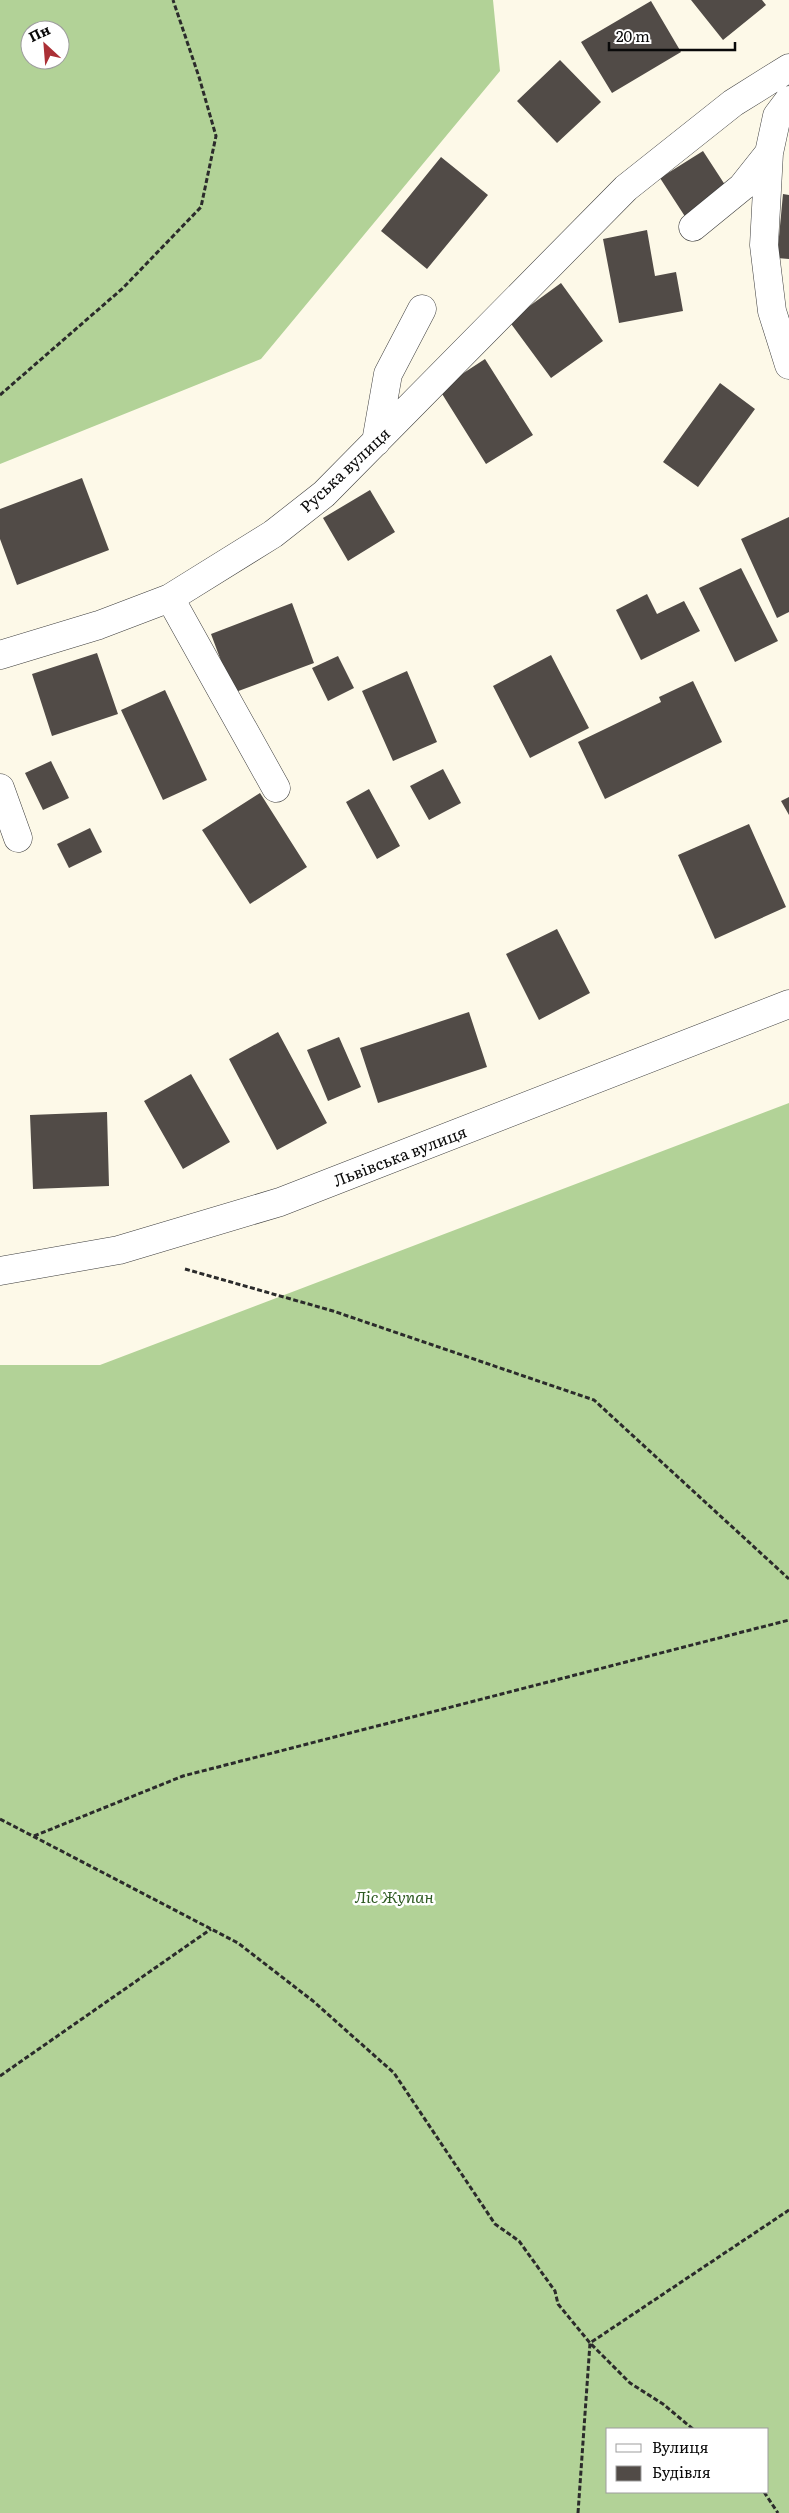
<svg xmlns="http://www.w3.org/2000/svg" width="789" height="2513" font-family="Literata,serif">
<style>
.forest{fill:#b2d297;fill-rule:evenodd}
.building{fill:#514b47}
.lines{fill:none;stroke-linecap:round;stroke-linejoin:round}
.minor-casing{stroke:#3c3c3c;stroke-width:29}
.path{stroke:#2b2b2b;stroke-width:3;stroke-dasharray:5 2.5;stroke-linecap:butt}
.minor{stroke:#fff;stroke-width:28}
.labels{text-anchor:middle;stroke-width:5;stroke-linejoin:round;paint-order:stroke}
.street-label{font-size:16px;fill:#090909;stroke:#fff}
.park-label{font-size:16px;font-style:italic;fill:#2d5a21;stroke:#fff}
</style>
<rect width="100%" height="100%" fill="#fdf9e8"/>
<!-- forest -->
<path class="forest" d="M0 0H493L500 71 261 359 0 464ZM30 30H60V60H30Z
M789 1103V2513H0V1365H100ZM608 2429H768V2492H608Z"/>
<!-- building -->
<path class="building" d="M691 0H762L766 5 723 40Z
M651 1 681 52 612 93 581 42Z
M560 60 601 102 557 143 517 101Z
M703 151 729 191 686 218 660 178Z
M441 157 488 195 427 269 381 231Z
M783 194 789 195V259L777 258Z
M647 230 655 276 676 272 683 311 619 323 603 239Z
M561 283 603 341 551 378 509 321Z
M485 359 533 435 486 464 439 389Z
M720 383 755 409 698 487 663 462Z
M82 478 109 550 17 585 0 539V509Z
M370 490 395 532 348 561 323 518Z
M789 517V612L777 618 741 539Z
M741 568 778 641 735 662 699 588Z
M647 594 657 614 684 601 700 631 641 660 616 610Z
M292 603 314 663 233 693 211 634Z
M97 653 118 714 52 736 32 674Z
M551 655 589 728 530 758 493 686Z
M338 656 354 688 328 701 312 668Z
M407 671 437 742 393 761 362 691Z
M693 681 722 742 605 799 578 742 661 702 659 697Z
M165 690 207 780 163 800 121 710Z
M51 761 69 798 43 810 25 773Z
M443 769 461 803 429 820 410 786Z
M369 789 400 846 377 859 346 802Z
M260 793 307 867 250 904 202 830Z
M789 797V815L781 801Z
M749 824 786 907 715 939 678 855Z
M90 828 102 852 69 868 57 844Z
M557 929 590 993 539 1020 506 954Z
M469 1012 487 1067 378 1103 360 1048Z
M278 1032 327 1123 277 1150 229 1059Z
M339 1037 361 1087 328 1101 307 1050Z
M191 1074 230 1142 183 1169 144 1101Z
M107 1112 109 1186 33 1189 30 1115Z"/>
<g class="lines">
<!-- minor casing -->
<g class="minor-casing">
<path id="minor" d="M789 100 777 116 769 153 764 245 772 311 789 365
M693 227 742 187 769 153
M376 442 388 374 422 309
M170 598 276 788
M0 655 99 625 170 598 273 534 324 494 626 188 733 103 789 68
M0 788 18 838
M0 1271 119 1250 280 1202 789 1004"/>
</g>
<!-- path -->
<path class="path" d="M0 395 123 288 201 207 216 136 199 77 173 0
M185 1269 333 1311 594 1400 789 1579
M0 1819 238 1943 313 2001 394 2073 495 2224 519 2241 555 2291 558 2304 590 2343 630 2383 663 2404 693 2429
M34 1836 183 1776 789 1620
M0 2076 211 1929
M764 2492 778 2513
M578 2513 590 2343 789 2210"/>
<!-- minor -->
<use href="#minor" class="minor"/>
</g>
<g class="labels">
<!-- street labels -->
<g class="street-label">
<text transform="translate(345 470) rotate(-43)" y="6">Руська вулиця</text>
<text transform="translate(400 1156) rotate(-21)" y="6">Львівська вулиця</text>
</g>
<!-- park labels -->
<g class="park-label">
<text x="394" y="1903">Ліс Жупан</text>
</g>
</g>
<!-- legend -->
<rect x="606" y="2428" width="162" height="65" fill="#ffffff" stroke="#9d9d9d"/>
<rect x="616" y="2444" width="25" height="8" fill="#ffffff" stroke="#9d9d9d"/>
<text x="652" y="2453" font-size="15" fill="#090909">Вулиця</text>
<rect x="616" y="2466" width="25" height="15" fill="#514b47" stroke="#9d9d9d"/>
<text x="652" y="2478" font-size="15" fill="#090909">Будівля</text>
<!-- north arrow -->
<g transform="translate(45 45) rotate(334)"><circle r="24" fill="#ffffff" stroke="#9d9d9d"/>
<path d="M0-4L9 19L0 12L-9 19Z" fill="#ab3036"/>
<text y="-8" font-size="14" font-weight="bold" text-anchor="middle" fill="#090909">Пн</text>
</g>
<!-- scale -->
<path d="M609 42v8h126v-8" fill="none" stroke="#090909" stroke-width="2.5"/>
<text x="616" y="42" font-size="15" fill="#090909" stroke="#ffffff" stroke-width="4" paint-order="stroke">20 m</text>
</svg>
